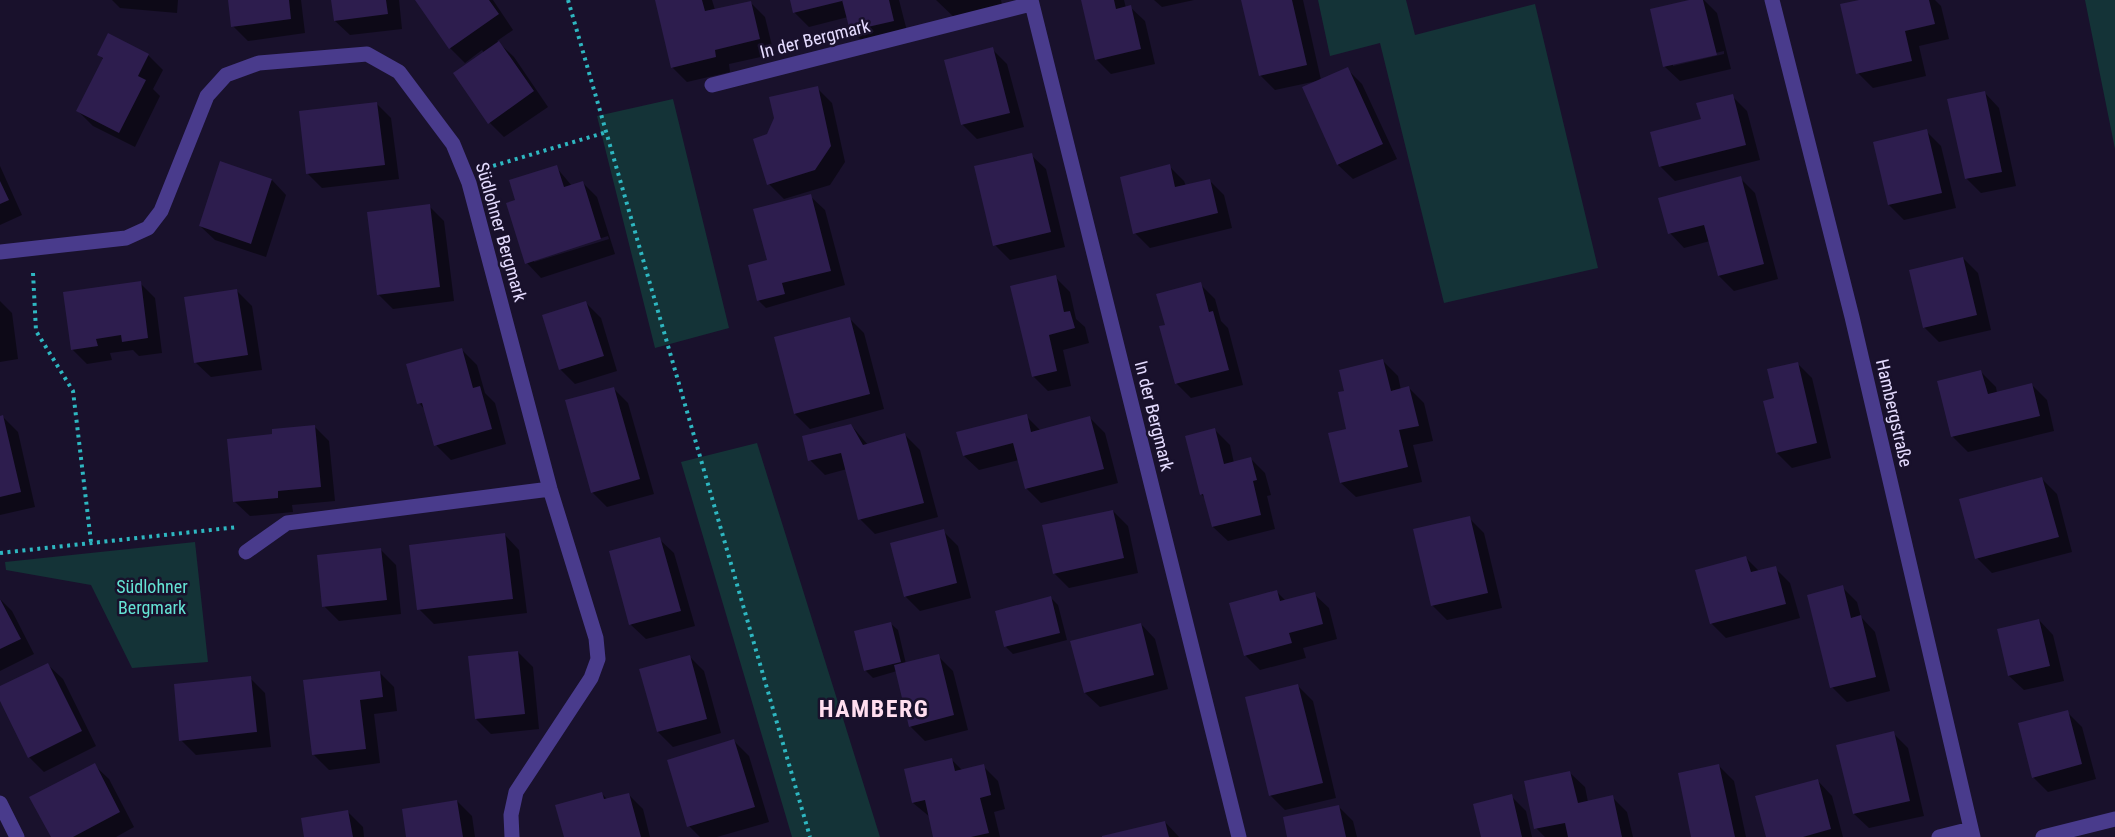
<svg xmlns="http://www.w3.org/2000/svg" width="2115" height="837" font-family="'Roboto Condensed',sans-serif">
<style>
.green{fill:#143337}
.shadow{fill:#0007;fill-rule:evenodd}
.building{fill:#2d1d4e}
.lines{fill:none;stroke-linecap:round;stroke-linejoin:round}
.path{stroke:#2eb7c1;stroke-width:4;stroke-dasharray:3 4.5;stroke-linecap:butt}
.minor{stroke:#493b8c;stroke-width:15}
.labels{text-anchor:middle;stroke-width:5;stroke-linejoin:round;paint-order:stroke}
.street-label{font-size:18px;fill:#e5dcff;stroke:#19112c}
.park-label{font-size:18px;fill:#64e3d4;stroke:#19112c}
.district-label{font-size:24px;font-weight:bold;letter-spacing:1.5px;fill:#ffdeef;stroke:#19112c}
</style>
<rect width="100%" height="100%" fill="#19112c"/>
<!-- green -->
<path class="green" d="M1318 0H1406L1415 35 1535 4 1598 268 1444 303 1380 43 1330 56Z
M2085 0H2115V149Z
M673 99 729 328 655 348 597 116Z
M757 443 880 837H792L681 462Z
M195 542 208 662 132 668 91 585 6 570 5 562Z"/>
<!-- shadow -->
<path class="shadow" d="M112 0H178L177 13 120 8Z
M229 0H301L305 33 248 41 233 26Z
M332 0H399L402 29 350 35 335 21Z
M417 0H493L513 30 497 41 514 57 548 107 504 137 490 123 484 53 482 50 465 63 450 48Z
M656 0H712L715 10 750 2 765 17 774 54 729 64 730 72 687 82 672 67Z
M791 0H899L908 35 866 45 851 30 848 17 809 27 794 12Z
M936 0H1001L1003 9 957 20Z
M1082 0H1124L1126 8 1130 7 1145 21 1155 64 1111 74 1096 59Z
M1154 0H1194L1162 7Z
M1243 0H1303L1321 80 1347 69 1362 84 1397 159 1353 179 1338 165 1304 88 1317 81 1275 90 1260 75Z
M1696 0H1704L1717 13 1731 69 1680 81 1665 67ZM1724 51V54L1673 66V63Z
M1865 0H1935L1941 6 1949 39 1919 46 1926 76 1873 88 1858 73Z
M992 49 1007 64 1024 127 977 139 962 124Z
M99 55H148L163 70 153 89 160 96 135 147 93 126 78 111 104 60Z
M817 88 832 103 845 162 830 185 784 199 769 184 768 135Z
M1985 93 1999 108 2016 186 1981 193 1966 178Z
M1732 96 1747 111 1760 160 1675 181 1660 166 1703 120Z
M376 103 391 118 399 179 322 188 308 174Z
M1926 131 1941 146 1956 208 1904 220 1889 205 1875 143Z
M1031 155 1046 169 1065 247 1010 260 995 245Z
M221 163 272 180 286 195 266 257 215 240 200 226Z
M0 166 22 215 0 225Z
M1169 166 1184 181 1186 186 1209 180 1224 195 1232 228 1150 248 1135 233Z
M556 167 572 186 582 182 597 197 615 254 541 278 527 263 517 201ZM608 236 609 239 534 262V259Z
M1740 178 1755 193 1778 279 1734 291 1719 276 1710 241 1684 248 1670 233Z
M810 196 825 210 845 285 766 308 759 301 749 266 768 261Z
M429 206 444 221 454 301 393 309 378 294Z
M1963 258 1978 273 1991 330 1939 342 1924 327Z
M1055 277 1070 292 1076 319 1085 327 1089 343 1063 350 1071 386 1048 391 1033 376Z
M140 283 155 298 162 353 139 356 133 350 110 353 112 360 87 364 72 349Z
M1200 284 1215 299 1221 321 1228 328 1243 385 1191 398 1176 383 1167 326Z
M237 291 252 306 262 370 211 377 196 363Z
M0 301 12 313 18 359 0 362Z
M586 303 601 318 617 371 575 384 560 369Z
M849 318 864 333 884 409 810 429 795 414 776 338Z
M462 350 477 365 485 393 495 403 506 444 451 460 436 445 426 411 419 403Z
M1383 361 1398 376 1401 390 1409 388 1424 403 1433 441 1413 445 1422 482 1356 497 1341 483 1348 430 1346 392Z
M1797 363 1812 378 1831 458 1792 468 1777 453Z
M1981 372 1996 387 1997 393 2032 385 2047 400 2054 431 1968 452 1953 437 1939 382Z
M613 388 628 403 654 494 607 507 592 492Z
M1026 416 1041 431 1090 418 1105 433 1118 483 1041 503 1026 488 1019 460 979 470 964 456Z
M3 417 18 432 35 507 0 515V418Z
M851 425 868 445 905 435 920 450 938 517 875 534 860 519 847 469 825 475 810 460Z
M314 426 329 441 335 501 292 505 293 512 250 516 235 502 274 436Z
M1215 430 1230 445 1234 463 1250 458 1265 473 1271 495 1267 496 1275 529 1228 541 1213 527 1206 499 1201 494Z
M2042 479 2057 494 2072 552 1992 573 1977 558Z
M1113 511 1128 526 1138 573 1069 588 1054 573Z
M1469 518 1484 533 1502 608 1447 620 1432 605Z
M943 531 958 546 971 598 920 611 905 596Z
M505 535 519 550 527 613 434 624 419 609Z
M659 539 674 553 695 626 646 639 631 625Z
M381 550 396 565 401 614 339 621 324 606Z
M1746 558 1760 572 1775 568 1790 583 1800 618 1726 638 1711 623Z
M1842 587 1857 602 1861 617 1875 632 1890 691 1847 702 1832 687Z
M1277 592 1286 601 1314 594 1329 608 1337 639 1303 648 1306 658 1260 670 1245 655Z
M1050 597 1058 605 1067 640 1013 654 1006 647Z
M0 599 12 611 34 654 0 671Z
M2039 620 2053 635 2064 681 2024 690 2009 676Z
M890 623 898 630 906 664 938 656 953 671 968 730 925 741 910 726 897 671 873 678 865 670Z
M1141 624 1155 639 1168 689 1100 707 1085 693Z
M518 652 533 667 539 729 491 734 476 719Z
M689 656 704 671 721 733 673 747 658 732Z
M48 665 63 679 96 746 44 772 29 757 0 698V688Z
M379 672 394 687 397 711 374 714 380 763 329 770 314 755Z
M250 678 265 693 271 747 196 755 181 740Z
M1298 686 1313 701 1336 798 1285 810 1270 795Z
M2067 712 2082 727 2096 779 2048 792 2033 777Z
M1893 733 1908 748 1924 816 1869 828 1854 814Z
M734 741 749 756 769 822 717 837H700L689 826Z
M951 759 963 771 983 766 998 781 1005 809 994 812 1000 837H935L930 817 913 803Z
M94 765 109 779 134 827 116 837H53Z
M1719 766 1734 781 1746 837H1693Z
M1570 773 1585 787 1588 802 1612 797 1627 812 1633 837H1545L1536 828Z
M1818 781 1832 796 1843 837H1767Z
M602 794 608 800 628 794 643 809 650 837H565Z
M1511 796 1526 811 1532 837H1482Z
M457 801 472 816 475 837H408Z
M1338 806 1353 821 1357 837H1288Z
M348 812 363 827 364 837H305Z
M1165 822 1179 837H1105Z"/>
<!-- building -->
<path class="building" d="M228 0H289L291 19 231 27Z
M331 0H386L388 14 334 21Z
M415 0H489L499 14 449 49Z
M655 0H702L705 11 751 1 760 39 715 50 716 57 671 68Z
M790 0H842V1L793 13Z
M842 0H889L894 21 850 31Z
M1081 0H1114L1116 9 1131 5 1141 49 1095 60Z
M1241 0H1292L1307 65 1259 76Z
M1689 0H1703L1717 55 1663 67 1650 9Z
M1859 0H1929L1935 24 1905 31 1912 61 1856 74 1840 4Z
M108 33 149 54 138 76 146 80 119 133 76 111 103 58 97 55Z
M499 41 534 91 488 124 453 73Z
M993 47 1010 113 961 125 944 60Z
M1348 67 1383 144 1337 165 1302 87Z
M818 86 831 146 815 170 767 185 753 139 767 134 774 118 769 97Z
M1985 91 2002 172 1965 179 1947 99Z
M1733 94 1746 145 1659 167 1650 132 1701 119 1696 103Z
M377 102 385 165 306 174 299 111Z
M1927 129 1942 193 1888 205 1873 142Z
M1032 153 1051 232 993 246 974 166Z
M220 161 272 179 251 244 199 226Z
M1170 164 1175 187 1210 179 1218 213 1133 234 1120 177Z
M557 165 564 187 583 181 601 239 525 264 506 203 515 200 509 180Z
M1741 176 1764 264 1718 276 1704 225 1668 234 1658 198Z
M0 181 9 200 0 204Z
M811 194 831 271 782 283 785 294 757 301 748 265 767 260 753 209Z
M430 204 440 287 377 295 367 212Z
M1963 257 1977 315 1923 328 1909 270Z
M1056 275 1064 312 1070 311 1075 328 1049 335 1057 371 1032 377 1010 286Z
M141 281 148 338 122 342 121 335 96 339 98 346 71 350 63 292Z
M1201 282 1209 312 1213 311 1229 370 1175 384 1159 326 1165 325 1156 294Z
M237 289 248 355 194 363 184 297Z
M586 301 604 356 559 370 542 315Z
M850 317 870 394 794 414 774 337Z
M462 348 473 388 480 386 492 429 434 446 422 403 417 404 406 364Z
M1383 359 1391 391 1409 386 1419 426 1399 430 1408 467 1340 483 1328 433 1346 429 1338 392 1344 391 1339 370Z
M1798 362 1817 443 1776 453 1763 401 1774 398 1767 369Z
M1981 370 1988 394 2032 383 2040 416 1951 437 1937 381Z
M614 387 640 479 591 493 565 400Z
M1027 414 1031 432 1090 416 1104 469 1025 489 1013 443 963 456 956 432Z
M3 415 21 492 0 497V416Z
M851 424 863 445 905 433 924 503 858 520 841 453 808 461 802 436Z
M315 425 321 487 278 491V498L233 502 227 439 272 434V429Z
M1215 428 1224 464 1251 457 1257 480 1253 481 1261 515 1212 527 1203 494 1200 495 1185 436Z
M2042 477 2059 537 1975 559 1959 499Z
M1113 510 1124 558 1053 574 1042 525Z
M1470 516 1488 593 1431 606 1413 529Z
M944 529 957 583 904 597 890 543Z
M505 533 513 599 417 610 409 545Z
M660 537 681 611 629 625 609 551Z
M381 548 387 600 322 607 317 555Z
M1746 556 1751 572 1776 566 1786 604 1710 624 1695 570Z
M1843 585 1851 618 1861 615 1876 677 1830 688 1807 595Z
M1277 590 1280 601 1315 592 1323 624 1289 633 1292 643 1244 656 1229 603Z
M1051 596 1060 633 1004 647 995 611Z
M0 599 21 639 0 649Z
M2039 619 2050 666 2008 676 1997 629Z
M891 622 901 662 864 671 854 631Z
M1141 623 1154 675 1084 693 1070 641Z
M518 651 525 714 475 719 468 656Z
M939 654 954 715 909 727 894 665Z
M690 655 707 719 657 732 639 669Z
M48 663 82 731 28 758 0 701V686Z
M380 671 383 697 360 700 366 749 312 755 303 680Z
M251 676 257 732 179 741 174 684Z
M1298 684 1323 783 1269 796 1245 697Z
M2068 710 2082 764 2032 778 2018 723Z
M1894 731 1910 801 1853 814 1836 745Z
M734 739 755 807 687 827 667 760Z
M952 758 955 771 984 764 991 795 980 798 989 833 971 837H933L925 800 912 803 904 769Z
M95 763 120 812 73 837H51L29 797Z
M1719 764 1735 837H1691L1678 773Z
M1570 771 1578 803 1613 795 1622 837H1568L1565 823 1534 829 1524 781Z
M1818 779 1831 829 1803 837H1766L1755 796Z
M602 792 604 799 629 793 641 837H564L555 805Z
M1512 794 1522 837H1481L1473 804Z
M457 800 463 837H406L402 809Z
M1339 805 1346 837H1287L1283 817Z
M348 810 353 837H304L301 818Z
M1165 821 1169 837H1102V836Z"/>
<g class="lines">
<!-- path -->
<path class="path" d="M568 0 810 837
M486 168 607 132
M33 273 36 331 73 391 91 542
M0 553 238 527"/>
<!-- minor -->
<path class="minor" d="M1031 0 1239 837
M1772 0 1852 317 1973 837
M712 85 1031 4
M0 252 126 238 148 228 161 211 207 96 226 75 259 63 367 54 399 72 453 144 469 183 550 489 596 638 598 659 591 678 516 792 511 815 512 837
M246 552 287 523 550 489
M0 803 17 837
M1939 837 1971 829
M2043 837 2115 819"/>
</g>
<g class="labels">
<!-- street labels -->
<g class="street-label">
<text transform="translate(815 39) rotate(-14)" y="6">In der Bergmark</text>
<text transform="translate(501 232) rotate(74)" y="6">Südlohner Bergmark</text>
<text transform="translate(1894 413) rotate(77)" y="6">Hambergstraße</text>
<text transform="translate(1154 416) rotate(76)" y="6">In der Bergmark</text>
</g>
<!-- park labels -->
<g class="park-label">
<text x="152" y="593">Südlohner<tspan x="152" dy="21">Bergmark</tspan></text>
</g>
<!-- district labels -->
<g class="district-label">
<text x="874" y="717">HAMBERG</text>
</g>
</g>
</svg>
